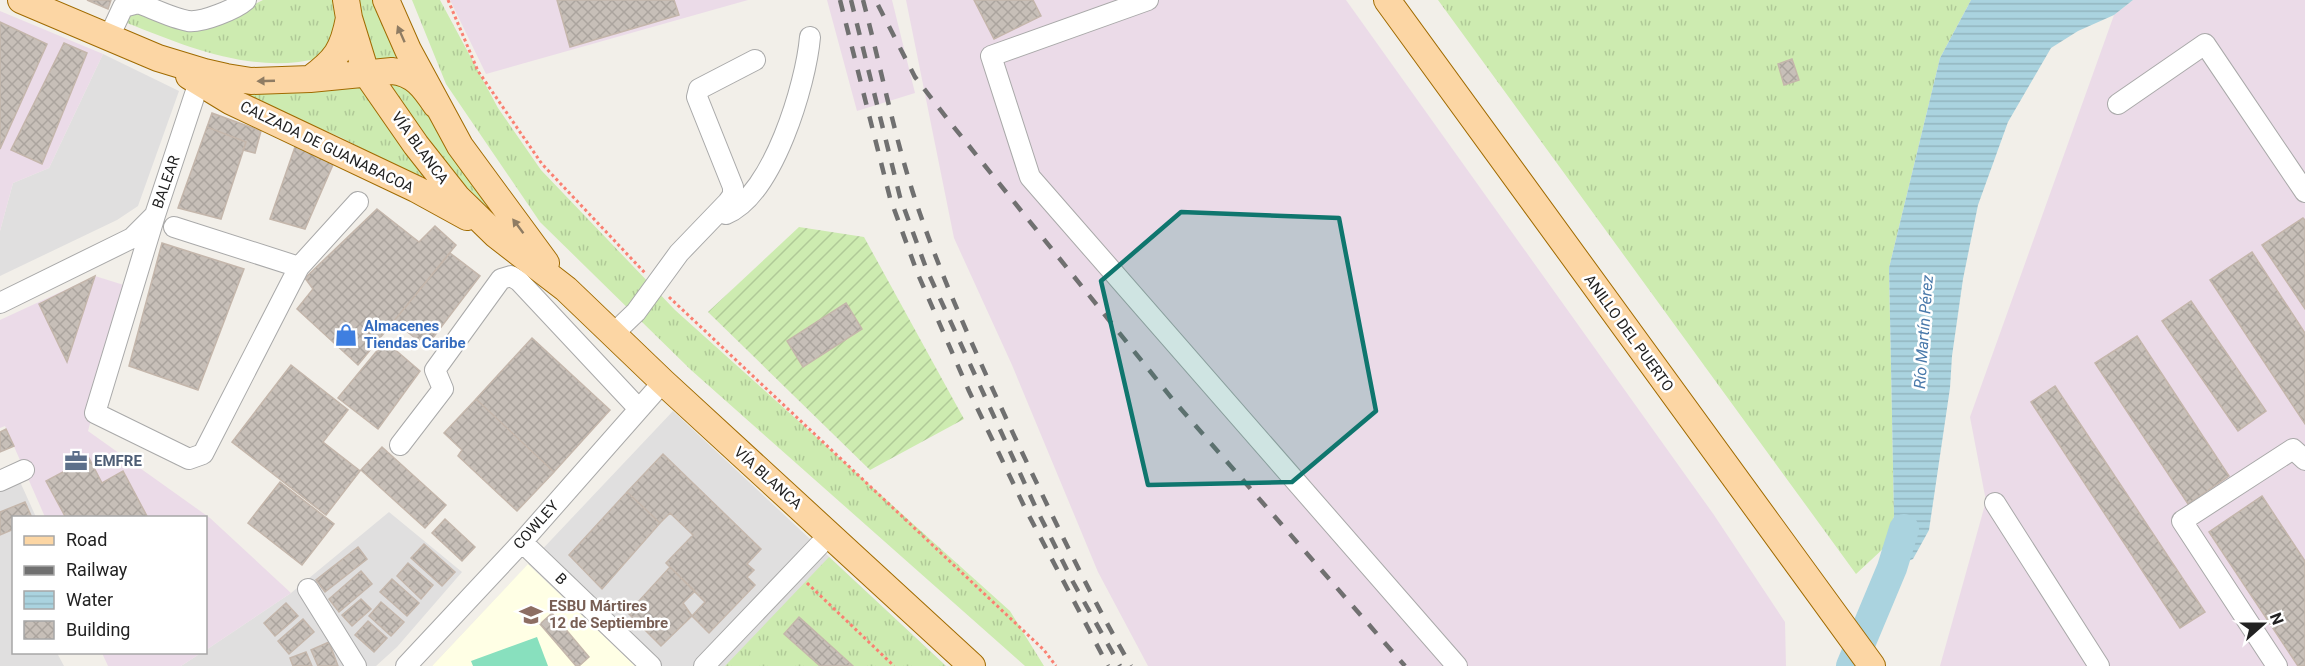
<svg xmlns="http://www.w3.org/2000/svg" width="2305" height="666" font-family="Roboto,sans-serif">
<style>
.residential{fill:#e0dfdf}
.industrial{fill:#ebdbe8}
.education{fill:#ffffe5}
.grass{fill:url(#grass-tufts)}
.garden{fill:url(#garden-furrows)}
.pitch{fill:#88e0be}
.water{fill:url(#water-rules)}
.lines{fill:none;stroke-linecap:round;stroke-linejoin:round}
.river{stroke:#aad3df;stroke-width:30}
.building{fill:url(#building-cross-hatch);stroke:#c4b6ab;stroke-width:1.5}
.minor-casing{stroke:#a9a9a9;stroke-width:22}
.major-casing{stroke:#a06b00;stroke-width:28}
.path{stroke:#fa8072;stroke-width:3;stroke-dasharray:3 3;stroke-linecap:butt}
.minor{stroke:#fff;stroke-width:20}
.major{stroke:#fcd6a4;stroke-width:26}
.rail{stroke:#707070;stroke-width:4.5;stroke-dasharray:12 12;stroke-linecap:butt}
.oneway{fill:#8f7c63}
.marked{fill:#0f766e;fill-opacity:0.2;stroke:#0f766e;stroke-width:4.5;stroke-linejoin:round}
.labels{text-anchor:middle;stroke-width:5;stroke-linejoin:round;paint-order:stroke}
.street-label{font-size:15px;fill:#222;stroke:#fff}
.shop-label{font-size:15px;font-weight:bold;fill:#366cbe;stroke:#fff;text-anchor:start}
.service-label{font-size:15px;font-weight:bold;fill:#4e5e75;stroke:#fff;text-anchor:start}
.education-label{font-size:15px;font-weight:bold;fill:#785e54;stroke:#fff;text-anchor:start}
.water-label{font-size:16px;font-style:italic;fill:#4a7aab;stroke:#fff}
</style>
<defs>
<pattern id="grass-tufts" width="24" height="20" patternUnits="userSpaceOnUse" patternTransform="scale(1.5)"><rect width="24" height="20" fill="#cdebb0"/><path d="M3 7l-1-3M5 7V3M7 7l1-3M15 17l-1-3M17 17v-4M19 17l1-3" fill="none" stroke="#b0c997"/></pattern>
<pattern id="garden-furrows" width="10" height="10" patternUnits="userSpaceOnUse" patternTransform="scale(1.5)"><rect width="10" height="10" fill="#cdebb0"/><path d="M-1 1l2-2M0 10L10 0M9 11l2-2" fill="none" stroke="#b0c997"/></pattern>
<pattern id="water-rules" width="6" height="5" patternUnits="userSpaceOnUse" patternTransform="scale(1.5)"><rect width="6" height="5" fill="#aad3df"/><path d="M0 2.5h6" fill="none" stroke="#92b5bf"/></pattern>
<pattern id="building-cross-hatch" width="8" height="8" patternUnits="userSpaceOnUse" patternTransform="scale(1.5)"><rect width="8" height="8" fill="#c7bfb8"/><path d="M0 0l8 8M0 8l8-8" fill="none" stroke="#aba49e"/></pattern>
</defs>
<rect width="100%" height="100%" fill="#f2efe9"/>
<!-- residential -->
<path class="residential" d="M103 54 179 91 138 206 117 220 0 276V231L13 183 49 168Z
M673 411 946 666H432Z
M17 475 36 517 14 518V652L57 653 64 666H0V483Z
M389 512 462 572 397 647 376 666H181L201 653 206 652V650L291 593Z"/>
<!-- industrial -->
<path class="industrial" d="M450 0H748L486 74Z
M827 0H892L915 93 857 111Z
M906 0H1346L1714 515 1785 622 1786 666H1148L1098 572 1012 365 954 238Z
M2133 0H2305V666H1940L1986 501 1970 417 2114 15Z
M0 11 103 54 49 168 13 183 0 231Z
M95 276 127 286 88 431 210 518 291 593 206 650V518L45 517 5 426 0 428V320Z
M102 653H201L181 666H108Z"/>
<!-- education -->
<path class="education" d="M528 564 635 666H432Z"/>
<!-- grass -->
<path class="grass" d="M263 0H338L342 22 320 58C253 75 188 47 127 23L129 12 219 22Z
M356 0H380L400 56 373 61Z
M412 0H440L498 108 541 170 675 310 1010 611 1044 666H1025L691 370 540 222 446 84Z
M1438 0H1971L1940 58 1889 268 1894 516 1885 547 1856 574Z
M359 80 432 185 340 137 222 87Z
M382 80 406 82 520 240 438 158Z
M829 557 946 666H725Z"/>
<!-- garden -->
<path class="garden" d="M799 227 864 237 964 419 870 470 708 312Z"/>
<!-- pitch -->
<path class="pitch" d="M537 637 548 666H473L471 661Z"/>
<!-- water -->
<path class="water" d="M1971 0H2133L2114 15 2078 31 2051 48 2008 122 1978 205 1963 279 1952 356 1950 388 1929 530 1913 559 1892 568 1885 547 1894 516 1889 268 1940 58Z"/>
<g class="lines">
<!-- river -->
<path class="river" d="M1851 666 1892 568 1904 529"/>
</g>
<!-- building -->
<path class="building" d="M87 0H111L108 9Z
M557 0H674L679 15 570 47Z
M974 0H1033L1041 16 994 39Z
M0 22 47 44 0 149Z
M64 43 87 53 42 164 11 150Z
M1792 59 1799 80 1784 85 1778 64Z
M212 113 261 131 255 153 243 150 246 142 207 127Z
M207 127 246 142 221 219 178 208Z
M297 141 335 160 305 229 270 219Z
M377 209 419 242 435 226 456 245 358 365 297 309 313 289 305 278Z
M2303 218 2305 220V309L2262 245Z
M162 243 244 269 198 390 129 366Z
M2252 252 2305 333V424L2210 280Z
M450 253 480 276 426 347 394 321Z
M95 276 67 362 39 304Z
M2191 301 2266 411 2238 431 2162 321Z
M846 303 862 329 803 367 787 341Z
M2137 336 2229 476 2188 504 2095 363Z
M532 338 610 410 554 472 476 399Z
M385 341 420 371 378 429 338 398Z
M291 365 348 410 323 442 360 471 326 515 232 442Z
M2055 386 2205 612 2180 628 2031 402Z
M476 399 554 472 517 511 458 456 462 450 444 433Z
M6 429 14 446 0 452V432Z
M382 447 446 505 425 528 361 470Z
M663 454 761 549 747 564 754 570 747 577 755 585 709 633 692 616 705 602 666 563 693 535 670 513 660 523 627 492Z
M89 458 102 483 123 471 148 518H66L46 481Z
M280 482 334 524 302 565 248 523Z
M627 492 660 523 602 589 569 555Z
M2262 496 2305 561V666H2298L2209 532Z
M25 502 32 518H14V529L0 535V512Z
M445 519 475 547 462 561 432 533Z
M424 544 455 572 442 586 411 558Z
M358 547 367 559 325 592 316 580Z
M408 563 433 585 421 599 397 576Z
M670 567 695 591 683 603 692 616 661 646 628 613Z
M361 571 372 584 339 612 329 599Z
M392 579 419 603 407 616 380 592Z
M361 599 371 609 352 626 342 615Z
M381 602 404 622 391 636 369 616Z
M286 603 298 616 275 636 264 623Z
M552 613 589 657 579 666H576L540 624Z
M799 617 853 666H820L784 634Z
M303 619 314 632 289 654 278 641Z
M368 621 387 638 374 652 355 635Z
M329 642 338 666H318L311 650Z
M306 652 312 666H293L290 658Z"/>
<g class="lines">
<!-- minor casing -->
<g class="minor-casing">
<path id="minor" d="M1148 0 991 56 1030 177 1457 666
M109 37 123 7 138 3C154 9 172 18 188 21 202 23 236 9 246 0
M2118 104 2205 44 2305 192
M726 214C773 195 806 84 810 37
M155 215 95 413 189 459 203 454 299 267
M174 227 299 267 358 202
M0 303 132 238 155 215 199 82
M612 335 636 312 679 253 728 202 733 195V187L697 97 699 89 755 60
M400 445 443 389 435 370 501 279 511 276 519 281 639 409
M0 481 24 470
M1995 503 2099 666
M522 542 651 666
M308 589 356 666
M406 666 522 542 663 382
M704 666 830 534
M2277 666 2182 521 2293 449 2305 460"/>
</g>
<!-- major casing -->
<g class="major-casing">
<path id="major" d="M21 0 158 58 204 72 226 77 251 81 310 79 392 71C414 73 424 87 436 105
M346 0 349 18 366 73 416 145 457 197 496 235 566 289 663 382 972 666
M386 0 408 50 460 146 546 263
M1387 0 1872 666
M189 76 230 101 416 189 467 217
M310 79C336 60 343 50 349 18"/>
</g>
<!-- path -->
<path class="path" d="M448 0 478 71 542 164 645 273
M669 297 1044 650 1056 666
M807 583 894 666"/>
<!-- minor -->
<use href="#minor" class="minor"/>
<!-- major -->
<use href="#major" class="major"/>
<!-- rail -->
<path class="rail" d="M840 0 890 198 917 272 969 391 1026 510 1108 666
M851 0 900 197 926 268 1035 506 1073 582 1120 666
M863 0C880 64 893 130 913 193 941 279 980 362 1018 444 1054 519 1089 594 1131 666
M878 5 915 77 949 121 1174 401 1405 666"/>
</g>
<!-- one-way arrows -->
<defs><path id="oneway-solid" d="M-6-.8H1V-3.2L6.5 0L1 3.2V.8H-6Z" transform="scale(1.5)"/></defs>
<g class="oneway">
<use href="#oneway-solid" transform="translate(401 34) rotate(-114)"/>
<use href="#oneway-solid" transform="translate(266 81) rotate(178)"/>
<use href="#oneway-solid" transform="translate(518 226) rotate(-127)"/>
</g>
<!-- marked area -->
<path class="marked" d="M1181 212 1339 218 1376 411 1292 482 1148 485 1101 281Z"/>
<!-- icons -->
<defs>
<g id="shop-bare" transform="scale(1.8)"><path d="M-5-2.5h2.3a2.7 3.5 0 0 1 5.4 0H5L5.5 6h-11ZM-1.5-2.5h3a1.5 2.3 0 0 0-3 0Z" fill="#3f7fe0" stroke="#fff" stroke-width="2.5" paint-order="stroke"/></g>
<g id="office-bare" transform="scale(1.8)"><path d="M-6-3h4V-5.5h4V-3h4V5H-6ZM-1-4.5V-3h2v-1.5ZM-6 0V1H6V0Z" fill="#5c6f8a" stroke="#fff" stroke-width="2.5" paint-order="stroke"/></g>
<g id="school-bare" transform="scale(1.8)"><path d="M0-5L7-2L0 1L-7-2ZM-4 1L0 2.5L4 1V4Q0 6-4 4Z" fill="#8d6e63" stroke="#fff" stroke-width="2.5" paint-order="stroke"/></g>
</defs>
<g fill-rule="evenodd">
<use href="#shop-bare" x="346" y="335"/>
<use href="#office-bare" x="76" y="461"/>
<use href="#school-bare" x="531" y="615"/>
</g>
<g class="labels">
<!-- street labels -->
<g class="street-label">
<text transform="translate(327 147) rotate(26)" y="5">CALZADA DE GUANABACOA</text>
<text transform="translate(420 148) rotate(54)" y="5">VÍA BLANCA</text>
<text transform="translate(166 182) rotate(-71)" y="5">BALEAR</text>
<text transform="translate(1629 333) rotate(54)" y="5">ANILLO DEL PUERTO</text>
<text transform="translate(768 478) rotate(42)" y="5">VÍA BLANCA</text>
<text transform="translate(536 525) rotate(-48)" y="5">COWLEY</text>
<text transform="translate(561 579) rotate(44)" y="5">B</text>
</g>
<!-- shop labels -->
<g class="shop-label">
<text x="364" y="331">Almacenes<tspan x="364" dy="17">Tiendas Caribe</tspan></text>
</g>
<!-- service labels -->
<g class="service-label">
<text x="94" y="466">EMFRE</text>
</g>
<!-- education labels -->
<g class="education-label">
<text x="549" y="611">ESBU Mártires<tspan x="549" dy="17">12 de Septiembre</tspan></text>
</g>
<!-- water labels -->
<g class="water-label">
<text transform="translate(1923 332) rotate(-86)" y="6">Río Martín Pérez</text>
</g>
</g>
<!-- legend -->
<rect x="12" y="516" width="195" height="138" fill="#ffffff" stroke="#a7a7a7" stroke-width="1.5"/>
<rect x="24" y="536" width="30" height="9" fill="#fcd6a4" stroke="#a7a7a7" stroke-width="1.5"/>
<text x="66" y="546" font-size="18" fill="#222222">Road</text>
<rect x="24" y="566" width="30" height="9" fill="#707070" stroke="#a7a7a7" stroke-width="1.5"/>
<text x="66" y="576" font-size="18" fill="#222222">Railway</text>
<rect x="24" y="591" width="30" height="18" fill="url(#water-rules)" stroke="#a7a7a7" stroke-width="1.5"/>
<text x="66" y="606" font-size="18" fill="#222222">Water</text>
<rect x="24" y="621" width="30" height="18" fill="url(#building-cross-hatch)" stroke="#a7a7a7" stroke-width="1.5"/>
<text x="66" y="636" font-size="18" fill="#222222">Building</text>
<!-- north arrow -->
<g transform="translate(2263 624) rotate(69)" stroke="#ffffff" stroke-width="4.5" paint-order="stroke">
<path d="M0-4.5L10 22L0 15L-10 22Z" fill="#222222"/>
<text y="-9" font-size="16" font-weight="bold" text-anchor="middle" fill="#222222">N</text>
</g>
</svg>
